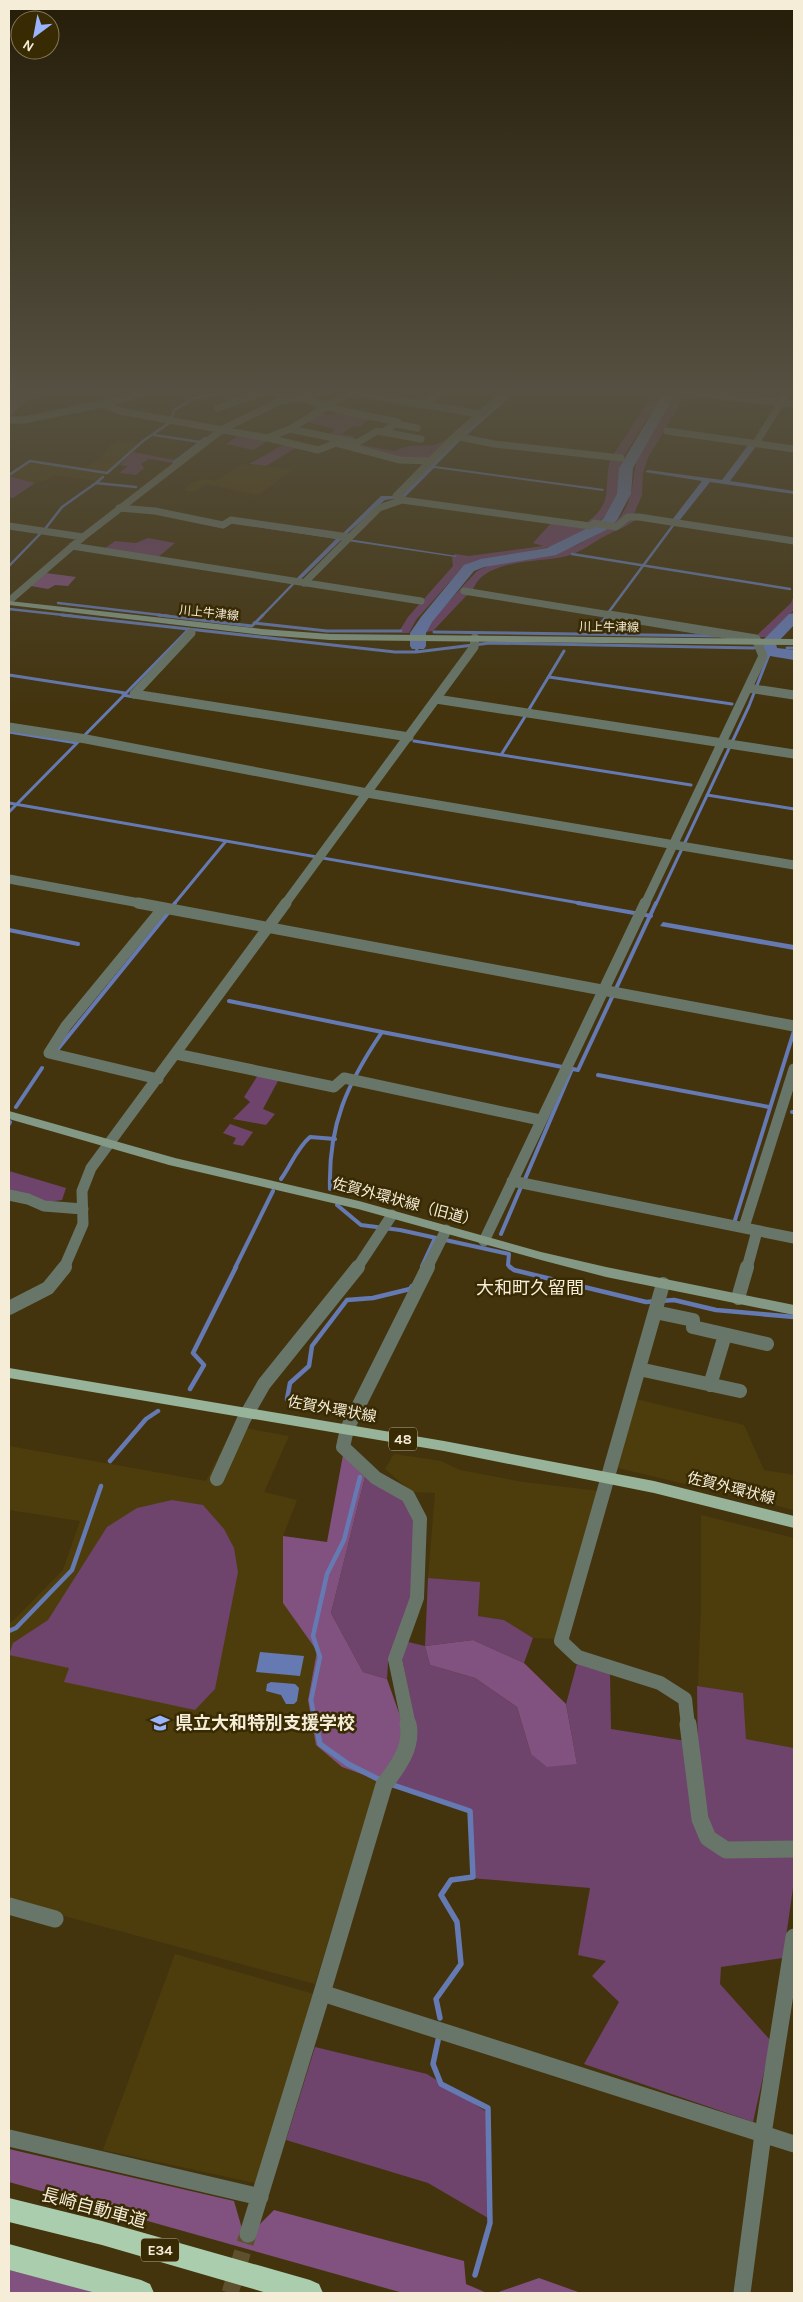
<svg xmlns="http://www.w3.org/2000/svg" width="803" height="2302" font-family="Karla,'Noto Sans JP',sans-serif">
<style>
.built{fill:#4e3d0c}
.green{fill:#6e436c}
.forest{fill:#81517f}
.water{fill:#657ab3}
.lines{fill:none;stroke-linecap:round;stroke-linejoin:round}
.stream-far4{stroke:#657ab3;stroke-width:2.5}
.stream-far3{stroke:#657ab3;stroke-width:3}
.stream-far2{stroke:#657ab3;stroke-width:4}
.stream-far1{stroke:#657ab3;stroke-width:4.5}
.stream{stroke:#657ab3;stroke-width:5.5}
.river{fill:#657ab3;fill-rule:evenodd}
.street-tunnel{stroke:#5e502c;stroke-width:17;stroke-dasharray:17 9;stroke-linecap:butt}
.street-far4{stroke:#687669;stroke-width:7}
.street-far3{stroke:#687669;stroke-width:9}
.street-far2{stroke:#687669;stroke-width:11}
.street-far1{stroke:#687669;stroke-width:14}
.street{stroke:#687669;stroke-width:17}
.secondary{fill:#839985;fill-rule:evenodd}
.primary{fill:#97b49a;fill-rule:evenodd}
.highway{fill:#aacdae;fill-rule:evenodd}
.labels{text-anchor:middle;stroke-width:5;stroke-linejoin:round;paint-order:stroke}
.far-street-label{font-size:12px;fill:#f5edd8;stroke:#382a03}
.shield{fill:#382a03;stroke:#bcb298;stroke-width:1}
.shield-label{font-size:14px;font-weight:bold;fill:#f5edd8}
.street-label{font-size:15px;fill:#f5edd8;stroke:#382a03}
.quarter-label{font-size:18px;fill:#f5edd8;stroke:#382a03}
.near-poi-label{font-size:18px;font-weight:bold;fill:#f5edd8;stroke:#382a03;text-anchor:start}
.near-street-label{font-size:18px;fill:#f5edd8;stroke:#382a03}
</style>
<rect width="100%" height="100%" fill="#43340e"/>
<!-- built -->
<path class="built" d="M116 440 140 443 120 465 97 481 54 475 47 480 35 483 9 476 31 461 83 469 101 457Z
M243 464 291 470 259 495 206 484 194 492 184 490 192 483 206 479 215 481Z
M635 1399 744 1425 764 1470 794 1475V1510L618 1468Z
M234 1426 289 1436 264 1492 297 1500 283 1536V1602L317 1651 308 1700 342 1767 378 1780 315 1984 9 1901V1623L13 1621 63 1570 80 1521 9 1510V1446L206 1481Z
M394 1454 441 1461 460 1470 523 1482 599 1491 558 1639 533 1638 504 1620 478 1616 479 1582 428 1578 435 1493 412 1492 385 1469Z
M701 1515 794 1538V1748L746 1739 742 1693 698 1686 701 1607Z
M175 1954 314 1994 255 2183 103 2150Z"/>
<!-- green -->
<path class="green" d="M657 387H667L624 456 620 466 618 492 609 514 594 525 559 545 470 563 461 569 416 620 409 633H402L400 630 408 617 453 566 452 558 455 554 469 556 543 546 533 543 553 521 586 523C615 502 603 489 610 460Z
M679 387H690L648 458 643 473 642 495 634 514 635 520C625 528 616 530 605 536 592 543 581 552 567 556 540 563 479 558 472 594L466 596 433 631 425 632 428 624 476 572C502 555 536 561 564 550 578 546 615 526 622 514 626 509 629 500 631 493 634 480 633 469 639 456 651 432 666 410 679 387Z
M340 412 370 419 359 427 353 426 342 434 356 437 349 441 328 436 335 429 307 422 321 414 334 415Z
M242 433 264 438 266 442 253 450 226 444Z
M447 439 430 457 407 460 341 441 394 451 408 446 435 445Z
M286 443 299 446 266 466 249 464Z
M133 452 175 460 172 463 149 459 141 464 144 468 136 475 119 473 128 466 120 465Z
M9 476 35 483 13 498 9 497Z
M148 538 175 543 157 558 104 549 115 541 136 543Z
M794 595V610L766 637H755L791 603Z
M258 1075 279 1079 263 1109 275 1114 266 1125 233 1119 250 1102 244 1097Z
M230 1124 253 1132 243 1146 233 1144 236 1138 223 1133Z
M9 1171 66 1188 62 1200 48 1202 9 1193Z
M365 1477 404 1498 414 1522 411 1598 388 1663 387 1679 363 1672 331 1613Z
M172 1500 203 1505 224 1529 234 1548 238 1572 215 1689 195 1710 64 1682 69 1668 9 1655 13 1643 48 1620 107 1527 137 1508Z
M428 1578 480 1582 478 1616 504 1620 533 1638 524 1663 473 1640 425 1646 430 1665 475 1678 517 1707 531 1754 577 1764 566 1704 578 1660 610 1674 611 1729 686 1741 699 1826 697 1686 743 1693 746 1739 794 1748V1881L783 1958 721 1967 720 1984 771 2041 753 2122 584 2064 619 2002 592 1976 606 1961 578 1955 590 1888 470 1878 471 1811 394 1783 416 1732 402 1658 408 1642 425 1646Z
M315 2047 427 2074 487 2112 488 2218 428 2183 286 2140Z"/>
<!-- forest -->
<path class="forest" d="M9 387H118L103 391H43L37 398 23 403 12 415 9 416Z
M46 573 76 577 68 586 55 585 48 589 31 586Z
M343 1455 365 1477 331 1613 363 1672 387 1679 405 1730 400 1757 378 1780 342 1767 316 1745 308 1700 317 1651 283 1603V1536L327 1542Z
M473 1640 524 1663 566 1704 577 1764 547 1767 531 1754 517 1707 475 1678 430 1665 425 1646Z
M9 2149 234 2201 245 2239 274 2210 464 2261 466 2284 487 2293H403L9 2182Z
M9 2270 100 2293H9Z
M539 2278 581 2293H496Z"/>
<!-- water -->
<path class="water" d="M518 387H521L460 441 435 466 604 489 603 491 434 468 405 497 385 500 342 538 457 556 455 557 341 540 300 580 296 579 336 539 231 523 338 538 381 496H401L456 439Z
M749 444 757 445 730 481 794 491V494L710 482 679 521 672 520 702 481 645 472 648 470 722 480Z
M663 922 794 945V950L660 926Z
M260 1652 304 1656 300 1676 256 1672Z
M271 1682 295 1684 299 1688 297 1701 294 1704H286L281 1695 266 1691 267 1684Z"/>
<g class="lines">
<!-- stream-far4 -->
<path class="stream-far4" d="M257 389 284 396
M172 417 174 410 193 399 237 388
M154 435 200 442 205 438
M174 462 198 444
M9 475 30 461 107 473 143 441 172 421
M96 483 103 477
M45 529 62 507 96 483 136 487
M572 554 790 589
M9 566 42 532
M58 603 169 616
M9 609 73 616
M608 613 674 524
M262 616 294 583"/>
<!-- stream-far3 -->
<path class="stream-far3" d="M62 615 395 652H416L418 646
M158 615 252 626 263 615
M254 623 327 631H401
M434 632 717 636
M593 634 606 617
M787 648H794
M416 652 490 643 754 648
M9 675 125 693
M549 677 732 704
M123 695 134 697
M528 711 564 651
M9 732 77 743 189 629
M414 741 691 785
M501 755 526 715
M707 795 794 809
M9 803 585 904
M9 812 77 743
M174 904 226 841
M656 904 749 706 770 652"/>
<!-- stream-far2 -->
<path class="stream-far2" d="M578 903 651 916
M173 906 175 903
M9 930 78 944
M229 1001 382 1032
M57 1050 168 913
M598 1075 769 1107
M16 1107 42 1068
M792 1112H794
M9 1124 10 1122
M281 1179C291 1165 297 1148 310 1137L335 1139
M525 1179 572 1069
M330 1189C328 1125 347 1084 382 1032L578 1070 656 903
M337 1205 361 1225 400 1230 509 1254 508 1265 511 1268
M735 1220 794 1031
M501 1234 521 1187
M422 1266 435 1238
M235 1268 273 1191"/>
<!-- stream-far1 -->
<path class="stream-far1" d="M510 1267 514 1270 646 1302 674 1300 716 1310 794 1317
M190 1389 204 1365 193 1353 236 1267
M287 1399 290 1383 309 1366 312 1346 347 1300 373 1298 410 1289 412 1286
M110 1461 146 1419 158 1411
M9 1631 16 1628 72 1570 101 1486
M316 1726 311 1700 320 1657 313 1636 327 1574 344 1540 360 1477"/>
<!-- stream -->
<path class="stream" d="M316 1724 320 1744 348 1764 378 1779
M393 1785 470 1811 473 1877 451 1880 441 1895 457 1922 461 1964 436 1999 440 2018
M439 2036 433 2064 441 2084 488 2108 490 2223 475 2275"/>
<!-- river -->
<path class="river" d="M667 387H679L633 468 631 494 617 520 608 529 556 555 484 567 474 571 432 622 426 633V646L424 649H412L410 646V633L421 617 464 565 481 559 547 548 598 523 604 518 617 494 619 468Z
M794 613V625L776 644 777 648 794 650V660L764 655 760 644 762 641 789 614Z"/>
<!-- street-tunnel -->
<path class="street-tunnel" d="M230 2293 248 2234"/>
<!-- street-far4 -->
<path class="street-far4" d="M351 392 479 414
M686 392 794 404
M105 404 163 387
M422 405 448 387
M328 406 356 389
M218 408 260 393 243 387
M9 420H24L103 404 120 411 267 438 290 429 328 406 297 397
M396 424 417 428
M290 429 357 443 377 431 383 432 398 422 338 410 328 406
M667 431 794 449
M383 432 421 439
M455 436 494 444 621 458
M268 438 318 450 336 443 400 460 431 461
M756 443 791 387
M402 500 396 496 455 436 512 387
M119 508 155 511 223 525 231 520 349 537
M9 526 83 537
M72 546 421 601
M304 583 379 508 402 500 590 526 594 523 616 527 628 517H639L794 541
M464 591 617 616
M9 601 83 537 223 429 278 402 339 387"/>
<!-- street-far3 -->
<path class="street-far3" d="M609 615 756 639 763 656 645 904
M191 633 134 694 409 737
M748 688 794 695
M436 699 794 754
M9 727 86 739 367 793 794 865
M9 879 145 904
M285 904 474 647 475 638"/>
<!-- street-far2 -->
<path class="street-far2" d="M138 903 794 1026
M176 1054 334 1087 344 1078 540 1120
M158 1079 49 1053 66 1026 163 908
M512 1181 794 1238
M9 1195 28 1199 44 1206 83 1209
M744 1227 794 1069
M484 1241 645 903
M64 1268 83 1224 82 1191 91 1168 286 903
M357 1268 392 1215
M427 1268 446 1230
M747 1268 757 1231"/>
<!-- street-far1 -->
<path class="street-far1" d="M663 1284 561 1641 578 1657 660 1683 685 1699 688 1726
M738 1298 747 1267
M9 1308 48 1288 65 1267
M655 1312 693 1320V1327L767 1344
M639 1369 740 1391
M710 1385 725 1335
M217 1479 244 1419 264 1384 358 1267
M409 1726 395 1659 417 1598 420 1519 408 1496 376 1478 343 1447 347 1429 428 1267"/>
<!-- street -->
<path class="street" d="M688 1724 700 1819 708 1838 726 1850 794 1849
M9 1906 55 1919
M322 1993 384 1785C397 1767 413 1748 408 1724
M9 2138 260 2197
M248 2234 322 1993 794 2144
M742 2293 763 2134 794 1937"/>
<!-- secondary -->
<path class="secondary" d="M9 601 262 629 330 634 794 639V645L330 640 262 635 9 605Z
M9 1111 175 1158 359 1201 541 1252 606 1267 794 1305V1315L606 1277 541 1260 358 1209 169 1165 9 1119Z"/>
<!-- primary -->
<path class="primary" d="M9 1368 444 1441 654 1481 794 1516V1528L654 1493 444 1451 9 1378Z"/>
<!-- highway -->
<path class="highway" d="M9 2198 102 2221 310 2280 319 2284 323 2293H267L102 2245 9 2222Z
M9 2244 141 2280 150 2284 154 2293H96L9 2270Z"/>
</g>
<!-- sky -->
<linearGradient id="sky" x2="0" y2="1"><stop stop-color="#251d08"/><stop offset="0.55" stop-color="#555041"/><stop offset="1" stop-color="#555041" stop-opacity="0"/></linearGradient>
<rect width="803" height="709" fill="url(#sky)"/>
<!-- icons -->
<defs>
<g id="school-bare" transform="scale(1.5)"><path d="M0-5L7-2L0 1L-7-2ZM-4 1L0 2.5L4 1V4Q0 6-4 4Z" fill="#9ab5fd" stroke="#382a03" stroke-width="2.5" paint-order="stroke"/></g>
</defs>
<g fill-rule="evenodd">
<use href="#school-bare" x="160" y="1723"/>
</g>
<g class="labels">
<!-- far-street labels -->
<g class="far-street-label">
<text transform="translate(209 613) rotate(6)" y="4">川上牛津線</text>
<text transform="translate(609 627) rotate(1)" y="4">川上牛津線</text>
</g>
<!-- shield labels -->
<g class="shield">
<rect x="389" y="1427.5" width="28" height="23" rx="4"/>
<rect x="141" y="2238.5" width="38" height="23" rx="4"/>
</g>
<g class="shield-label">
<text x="403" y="1444">48</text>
<text x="160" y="2255">E34</text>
</g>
<!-- street labels -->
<g class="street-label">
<text transform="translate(405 1202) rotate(15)" y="5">佐賀外環状線（旧道）</text>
<text transform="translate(332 1409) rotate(10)" y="5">佐賀外環状線</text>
<text transform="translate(731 1488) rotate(14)" y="5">佐賀外環状線</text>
</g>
<!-- quarter labels -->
<g class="quarter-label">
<text x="530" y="1294">大和町久留間</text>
</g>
<!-- near-poi labels -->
<g class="near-poi-label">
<text x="175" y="1729">県立大和特別支援学校</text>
</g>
<!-- near-street labels -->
<g class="near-street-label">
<text transform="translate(94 2208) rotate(15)" y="6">長崎自動車道</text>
</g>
</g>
<!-- border -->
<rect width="803" height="2302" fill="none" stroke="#f5edd8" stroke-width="20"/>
<!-- north arrow -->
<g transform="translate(35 35) rotate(212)"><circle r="24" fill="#382a03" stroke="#847858"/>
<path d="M0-4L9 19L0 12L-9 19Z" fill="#9ab5fd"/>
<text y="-8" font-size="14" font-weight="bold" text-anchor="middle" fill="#f5edd8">N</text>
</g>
</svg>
